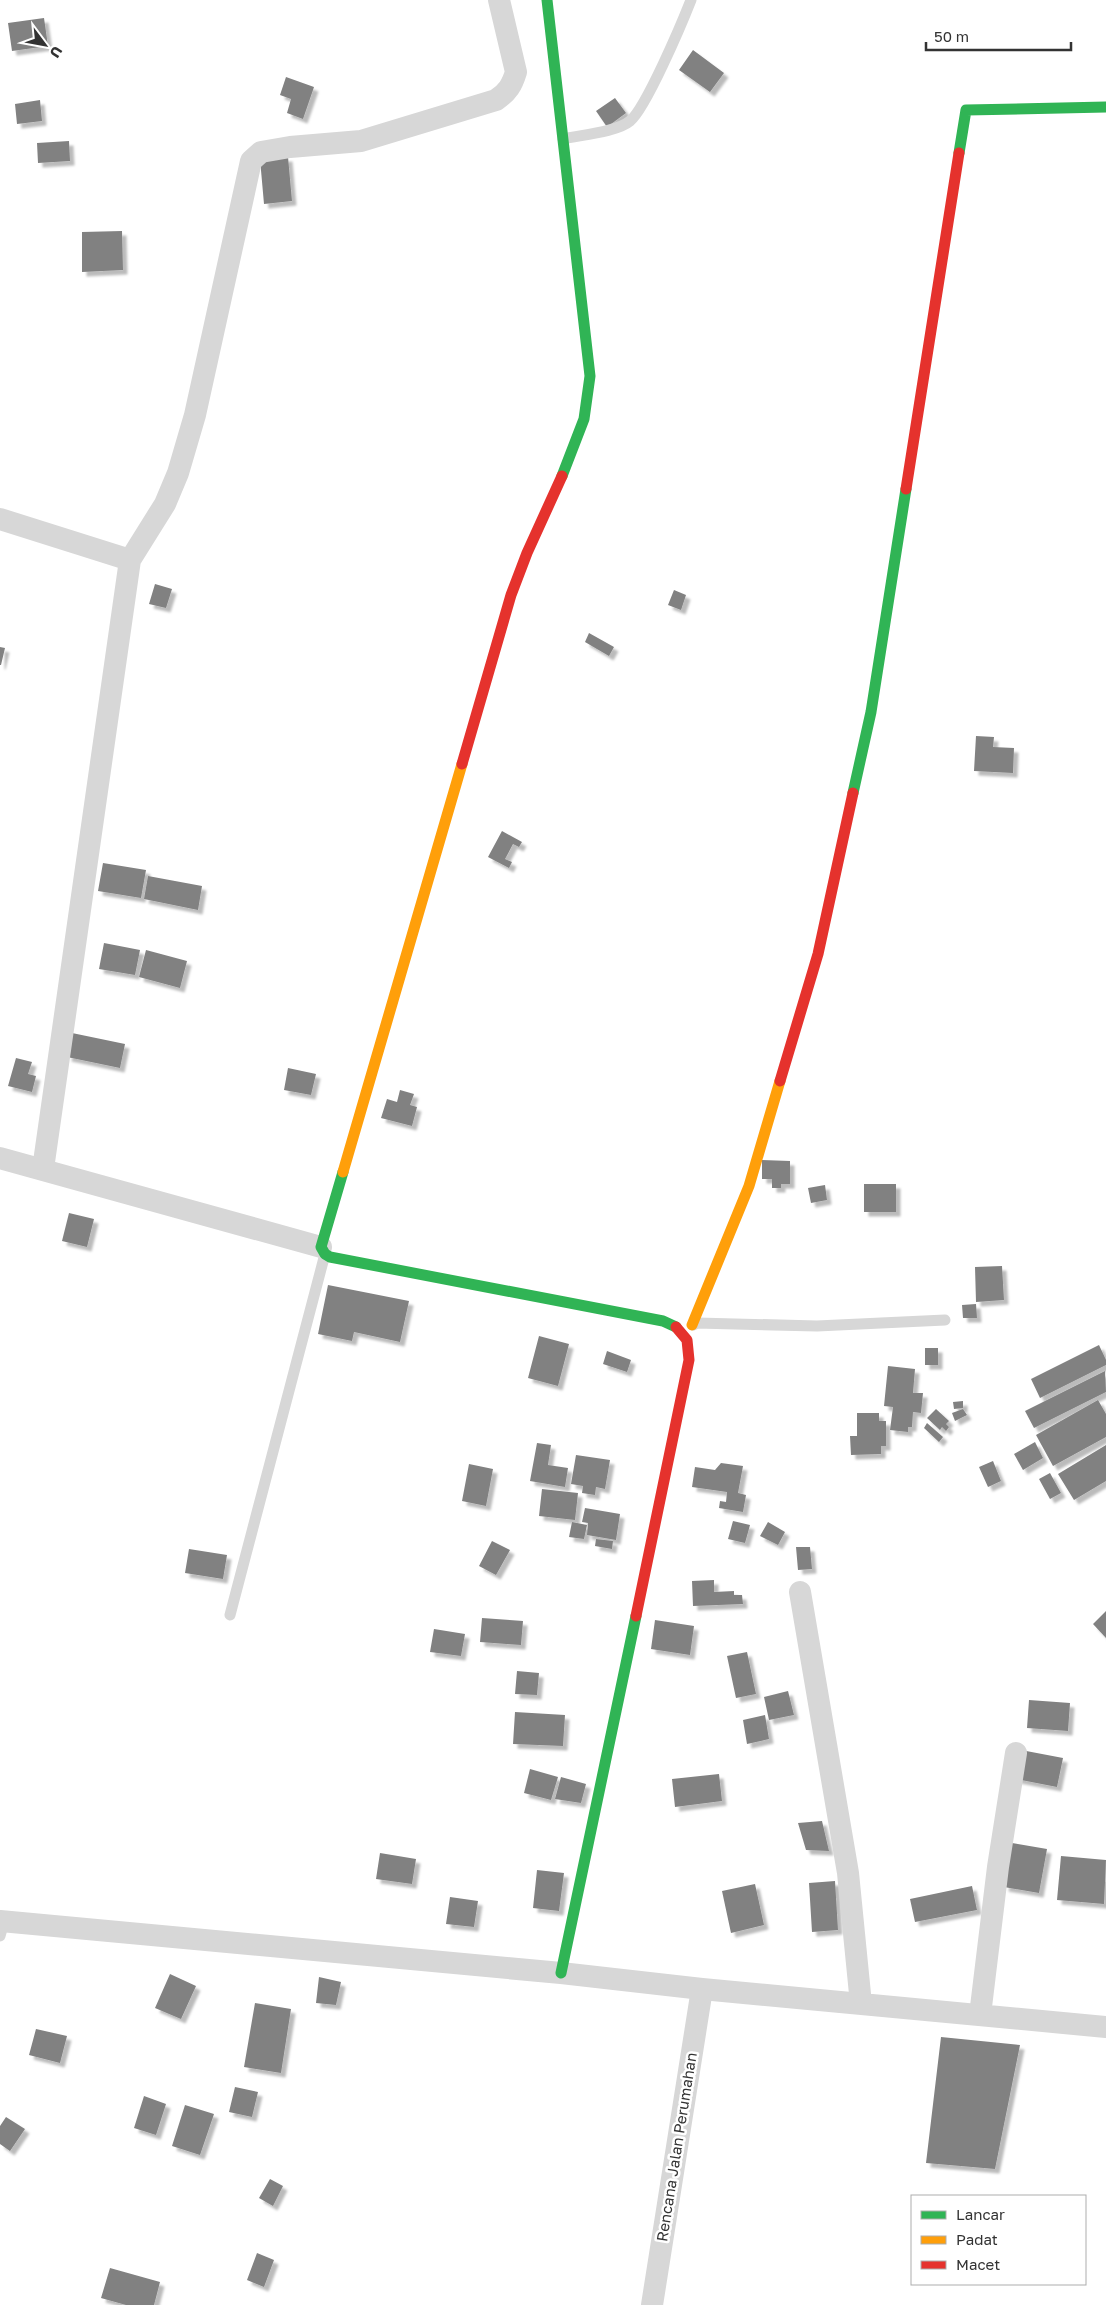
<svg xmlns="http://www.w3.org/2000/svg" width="1106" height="2305" font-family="'Golos Text',sans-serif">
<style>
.building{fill:#818181;filter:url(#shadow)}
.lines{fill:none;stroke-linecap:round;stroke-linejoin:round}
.lane{stroke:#d7d7d7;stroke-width:11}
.street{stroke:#d7d7d7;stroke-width:22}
.fast{stroke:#30b455;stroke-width:11}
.slow{stroke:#ff9f0a;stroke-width:11}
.jam{stroke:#e5322d;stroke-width:11}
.labels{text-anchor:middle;stroke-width:5;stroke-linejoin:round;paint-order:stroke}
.street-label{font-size:15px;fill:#333;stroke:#fff}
</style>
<defs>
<filter id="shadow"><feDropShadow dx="4.5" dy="4.5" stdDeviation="1" flood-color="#0004"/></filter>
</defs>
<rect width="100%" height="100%" fill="#fff"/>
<!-- building -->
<path class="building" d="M44 18 48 46 12 51 8 23Z
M693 50 724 73 710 92 679 70Z
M286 77 314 87 303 119 287 113 291 99 280 95Z
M615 98 626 113 607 127 596 111Z
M40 100 42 121 17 124 15 104Z
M69 141 70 161 38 163 37 143Z
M288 157 292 201 264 204 260 159Z
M122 231 123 270 82 272V232Z
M155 584 172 589 166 608 149 604Z
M674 590 686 595 681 610 668 605Z
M589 633 614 647 609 656 585 642Z
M0 647 5 648 1 665H0Z
M976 736 994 737 993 747 1014 748 1013 773 974 771Z
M502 831 522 842 519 847 513 844 505 859 512 862 509 868 488 857Z
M103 863 146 870 141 898 98 891Z
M148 876 202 886 198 910 144 899Z
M104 943 140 950 135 975 99 969Z
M146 950 187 961 180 988 139 977Z
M72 1033 125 1044 120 1068 67 1057Z
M16 1058 32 1062 28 1074 36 1076 32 1092 8 1086Z
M288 1068 316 1074 311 1095 284 1090Z
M400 1090 414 1094 410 1105 417 1107 412 1126 381 1118 387 1099 397 1102Z
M762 1160 790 1161V1184H781V1188H772V1179H762Z
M864 1184H896V1212H864Z
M825 1185 827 1200 811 1203 808 1188Z
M69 1213 94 1219 87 1247 62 1241Z
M1002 1266 1004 1300 976 1302 975 1267Z
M328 1285 409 1301 400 1342 354 1332 352 1341 318 1334Z
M976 1304 977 1318H963L962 1305Z
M539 1336 569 1344 558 1386 528 1378Z
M1099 1345 1106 1360V1365L1040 1398 1031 1379Z
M925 1348H938V1365H925Z
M607 1351 631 1360 627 1372 603 1364Z
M888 1366 915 1369 913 1393H923L921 1413 913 1412 912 1427H908V1432L890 1430 893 1407 884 1406Z
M1105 1371 1106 1392 1034 1428 1025 1411Z
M1098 1400 1106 1414V1437L1053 1466 1036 1435Z
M963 1401V1408L954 1409 953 1402Z
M936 1409 949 1421 946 1424 949 1427 946 1431 942 1427 940 1430 927 1418Z
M963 1409 967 1415 955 1421 952 1413Z
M857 1413H879V1421H886V1446H881V1454L851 1455 850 1436H857Z
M927 1423 943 1437 939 1442 924 1428Z
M1035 1442 1043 1458 1023 1470 1014 1454Z
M537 1443 551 1445 548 1465 568 1468 565 1487 530 1481Z
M1106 1445V1481L1074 1500 1058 1474Z
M576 1455 610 1460 605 1489 596 1487 595 1495 582 1493 583 1486 571 1484Z
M993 1461 1001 1481 988 1487 979 1467Z
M721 1463 743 1466 738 1493 746 1495 743 1512 719 1508 720 1501 726 1502 727 1492 692 1487 695 1467 715 1470Z
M469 1464 493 1469 486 1506 462 1501Z
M1050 1473 1061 1493 1050 1499 1039 1479Z
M542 1489 578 1493 575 1520 539 1516Z
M585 1508 620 1514 616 1540 587 1535 588 1523 582 1522Z
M733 1521 750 1525 745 1543 728 1539Z
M572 1522 587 1525 584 1539 569 1537Z
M768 1522 785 1532 778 1545 760 1536Z
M596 1539 613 1541 612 1549 595 1546Z
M492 1541 510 1550 496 1575 479 1566Z
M796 1547H810L812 1569 798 1570Z
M189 1549 227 1555 223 1579 185 1573Z
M714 1580V1592L734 1591V1595H742L743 1604 693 1606 692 1581Z
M1106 1611V1638L1093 1624Z
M482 1618 523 1621 521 1645 480 1642Z
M655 1620 694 1626 690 1655 651 1649Z
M434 1629 465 1634 461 1656 430 1652Z
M747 1652 756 1694 736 1698 727 1656Z
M517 1671 539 1673 537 1695 515 1694Z
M788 1691 794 1715 769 1720 764 1697Z
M1029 1700 1070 1703 1068 1731 1027 1728Z
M515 1712 565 1715 563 1746 513 1744Z
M765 1715 769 1739 747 1744 743 1720Z
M1021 1750 1063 1758 1057 1787 1016 1779Z
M530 1769 558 1777 551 1800 524 1793Z
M719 1774 722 1801 675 1807 672 1779Z
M561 1777 586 1784 581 1803 555 1799Z
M822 1821 829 1851 806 1850 798 1823Z
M1012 1843 1047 1849 1039 1893 1004 1887Z
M380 1853 416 1859 412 1884 376 1879Z
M1061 1856 1106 1860 1104 1904 1057 1900Z
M537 1870 564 1873 559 1911 533 1908Z
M835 1881 838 1930 812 1932 809 1883Z
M755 1884 764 1925 731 1933 722 1891Z
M972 1886 977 1910 915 1922 910 1899Z
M450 1897 478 1901 474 1927 446 1924Z
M170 1974 196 1986 181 2019 155 2008Z
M319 1977 341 1982 336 2005 316 2003Z
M255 2003 291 2009 281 2073 244 2067Z
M36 2029 67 2036 60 2063 29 2055Z
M941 2037 1020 2045 995 2169 926 2163Z
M235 2087 258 2092 252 2117 229 2112Z
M144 2096 166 2104 156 2135 134 2128Z
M185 2105 214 2114 200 2155 172 2146Z
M6 2117 25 2129 10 2151 0 2144V2126Z
M270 2179 283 2186 273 2206 259 2198Z
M257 2253 274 2260 264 2287 247 2280Z
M110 2268 160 2282 154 2305H126L101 2298Z"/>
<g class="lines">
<!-- lane -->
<path class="lane" d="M563 139C580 135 617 132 630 121 646 108 682 23 691 0
M693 1325 697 1323 817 1326 945 1320
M230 1615 325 1254
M0 1936 4 1922"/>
<!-- street -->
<path class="street" d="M0 519 130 560 43 1169
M130 560 165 504 178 473 195 415 251 161 261 152 290 147 361 141 496 100C508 92 512 85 516 72L499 0
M0 1158 321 1247
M800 1592 848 1873 861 2004
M0 1921 561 1973 702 1989 1106 2027
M980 2015 998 1867 1016 1753
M652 2305 702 1989"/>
<!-- fast -->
<path class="fast" d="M547 0 590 376 584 419 562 476
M959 153 966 110 1106 107
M853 793 871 712 906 489
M343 1172 321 1247 325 1254 330 1257 663 1321 676 1327
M561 1973 636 1616"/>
<!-- slow -->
<path class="slow" d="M343 1172 462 764
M692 1325 749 1186 780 1081"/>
<!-- jam -->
<path class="jam" d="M906 489 959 153
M462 764 511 595 527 553 562 476
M780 1081 818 954 853 793
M636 1616 689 1360 687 1340 676 1327"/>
</g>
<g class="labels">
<!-- street labels -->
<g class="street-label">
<text transform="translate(677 2147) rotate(-81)" y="5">Rencana Jalan Perumahan</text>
</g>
</g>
<!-- legend -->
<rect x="911" y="2195" width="175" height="90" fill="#ffffff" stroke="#adadad"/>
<rect x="921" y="2211" width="25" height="8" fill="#30b455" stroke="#adadad"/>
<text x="956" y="2220" font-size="15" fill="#333333">Lancar</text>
<rect x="921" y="2236" width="25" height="8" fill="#ff9f0a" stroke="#adadad"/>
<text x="956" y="2245" font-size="15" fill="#333333">Padat</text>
<rect x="921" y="2261" width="25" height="8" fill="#e5322d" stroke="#adadad"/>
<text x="956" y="2270" font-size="15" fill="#333333">Macet</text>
<!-- north arrow -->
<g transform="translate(45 45) rotate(122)" stroke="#ffffff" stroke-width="4" paint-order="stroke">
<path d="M0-4L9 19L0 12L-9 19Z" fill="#333333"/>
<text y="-8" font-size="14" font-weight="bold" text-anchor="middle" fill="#333333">U</text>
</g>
<!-- scale -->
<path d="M926 42v8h145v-8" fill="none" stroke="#333333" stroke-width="2.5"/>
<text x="934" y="42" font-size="15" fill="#333333" stroke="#ffffff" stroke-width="4" paint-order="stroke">50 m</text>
</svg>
